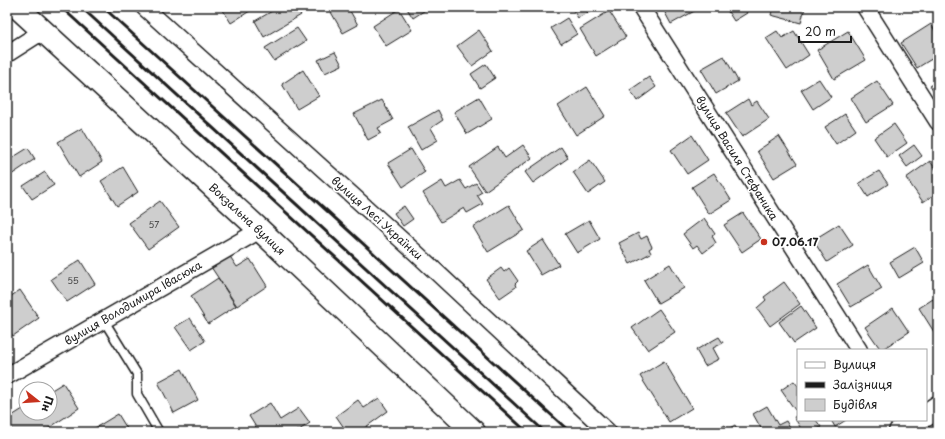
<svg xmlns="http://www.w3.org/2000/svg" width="945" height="439" font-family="'Playpen Sans',sans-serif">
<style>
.building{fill:#cecece;stroke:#1c1c1c}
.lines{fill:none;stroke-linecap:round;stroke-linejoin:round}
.lane-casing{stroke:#1c1c1c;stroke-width:11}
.street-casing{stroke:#1c1c1c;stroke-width:19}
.secondary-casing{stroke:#1c1c1c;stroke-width:25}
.lane{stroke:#fff;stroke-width:8}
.street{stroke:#fff;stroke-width:16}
.secondary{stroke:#fff;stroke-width:22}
.rail{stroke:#1c1c1c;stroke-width:3}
.poi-dot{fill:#c8321e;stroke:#fff;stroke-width:1.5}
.labels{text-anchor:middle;stroke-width:3.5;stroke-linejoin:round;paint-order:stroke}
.number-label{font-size:9px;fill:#484848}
.street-label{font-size:11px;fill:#1c1c1c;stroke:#fff}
.poi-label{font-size:11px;font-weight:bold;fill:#1c1c1c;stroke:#fff;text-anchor:start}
</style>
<rect width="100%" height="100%" fill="#fff"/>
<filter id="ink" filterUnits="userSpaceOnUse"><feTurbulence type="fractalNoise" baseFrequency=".025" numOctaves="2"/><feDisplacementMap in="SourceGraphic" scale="8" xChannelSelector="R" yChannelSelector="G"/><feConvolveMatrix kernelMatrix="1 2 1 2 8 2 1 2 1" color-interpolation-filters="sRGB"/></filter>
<g filter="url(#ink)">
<!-- building -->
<path class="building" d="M221 7H256L231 23Z
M279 7H296L301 15 264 37 255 21Z
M328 7H356L350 11 358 25 343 33Z
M406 7H430L413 18Z
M571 7H597L578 18Z
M662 7H697L698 9 671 24Z
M725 7H744L747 13 734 21Z
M773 7H805L801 23 771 15Z
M399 9 412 30 386 46 373 26Z
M609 11 626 37 596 56 580 29Z
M567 18 577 34 561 44 551 28Z
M931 24 938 36V55L917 68 901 43Z
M297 28 306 41 274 61 265 48Z
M479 30 493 51 472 66 457 46Z
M777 31 782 38 794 31 809 55 787 70 766 38Z
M848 31 866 60 834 79 817 50Z
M335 52 342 65 325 73 318 60Z
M724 56 738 81 716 94 701 69Z
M486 64 495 78 480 88 471 74Z
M303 70 319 96 297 109 282 84Z
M649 77 656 87 637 101 630 90Z
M819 79 831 97 813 109 801 90Z
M877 81 893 105 866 122 851 98Z
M938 81V99L930 86Z
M587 87 605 116 576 135 558 106Z
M479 97 492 119 467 134 454 112Z
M748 99 751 105 757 101 769 119 742 137 726 113Z
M382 100 393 120 378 128 381 133 368 140 354 114Z
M438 110 443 120 431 128 438 140 421 150 408 127Z
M845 114 856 130 836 144 825 127Z
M894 124 907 143 887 157 874 138Z
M82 128 102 162 79 177 58 142Z
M692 135 708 160 687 174 671 150Z
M779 136 797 164 774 178 757 151Z
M523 145 532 158 485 191 469 167 498 147 505 158Z
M914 145 922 156 907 167 899 156Z
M561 147 568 158 533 183 525 172Z
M28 148 35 159 11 175 7 168V161Z
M411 149 425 172 403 187 388 163Z
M590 160 605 182 588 194 573 172Z
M930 161 938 173V192L923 202 906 178Z
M123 167 138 192 117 206 101 181Z
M879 171 888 184 868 197 859 183Z
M45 172 54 185 32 199 23 186Z
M714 173 731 200 709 214 692 187Z
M460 180 466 189 476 183 482 192 477 195 483 204 467 213 464 208 441 222 423 193 442 181 446 188Z
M160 201 179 227 148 249 129 223Z
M509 205 524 230 488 252 473 227Z
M404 206 413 219 403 226 394 213Z
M743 213 761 239 742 252 724 225Z
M704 218 715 234 712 236 716 243 703 253 697 245 693 248 683 234Z
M589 220 600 239 577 253 565 234Z
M839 224 853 245 827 262 813 240Z
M638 233 641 239 647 236 652 247 649 249 651 253 630 264 619 243Z
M543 240 559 265 541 275 526 251Z
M915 247 924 263 899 278 890 262Z
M229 255 237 267 250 259 267 286 237 306 211 267Z
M80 260 95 284 67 302 51 279Z
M670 264 684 288 658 303 644 280Z
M868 265 882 289 851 307 837 284Z
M501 268 504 272 509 268 518 281 515 284 516 287 500 298 486 279Z
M218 278 236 306 208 324 191 296Z
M784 282 800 304 770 326 757 308 766 300 764 297Z
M20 290 39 318 13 336 7 328V299Z
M933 299 938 308V334L936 335 919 308Z
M801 306 816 328 794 343 779 322Z
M893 308 909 332 881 350 865 327Z
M659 309 675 332 648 350 632 328Z
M190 318 205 341 191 350 175 327Z
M719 337 723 343 713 348 719 359 705 366 696 350Z
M664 361 692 408 669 422 640 376Z
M182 369 198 400 174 413 158 382Z
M794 381 798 386V408L795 410 781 390Z
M63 383 79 408 43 432H7V419L26 407V413H50V391Z
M379 398 388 411 359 432H347L336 416 358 400 364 408Z
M270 403 280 420 299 408 310 423 296 432H259L249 416Z
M767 406 778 425 786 421 791 430 787 432H763L753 414Z
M118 414 129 432H91L90 431Z
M798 415V420H816L821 427 812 432H803L794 417Z
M831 420H846L835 427Z
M725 425 728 429 735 425 739 432H713Z"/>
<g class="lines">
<!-- lane casing -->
<g class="lane-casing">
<path id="lane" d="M103 319 137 374V394L159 432"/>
</g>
<!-- street casing -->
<g class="street-casing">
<path id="street" d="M144 7 416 253 608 432
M641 7 859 350
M865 7 938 122
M7 54 43 31
M7 376 260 230"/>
</g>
<!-- secondary casing -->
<g class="secondary-casing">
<path id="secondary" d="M17 7 260 230 474 432
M926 415 938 407
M900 432 918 420"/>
</g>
<!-- lane -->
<use href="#lane" class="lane"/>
<!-- street -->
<use href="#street" class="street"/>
<!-- secondary -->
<use href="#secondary" class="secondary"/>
<!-- rail -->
<path class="rail" d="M61 7 527 432
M81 7 545 432
M103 7 570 432"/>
</g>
</g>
<!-- markers -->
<circle class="poi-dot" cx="764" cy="242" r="4"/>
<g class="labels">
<!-- number labels -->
<g class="number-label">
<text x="154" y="228">57</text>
<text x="73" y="284">55</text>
</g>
<!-- street labels -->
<g class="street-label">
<text transform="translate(737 158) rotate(58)" y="4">вулиця Василя Стефаника</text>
<text transform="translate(377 218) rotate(42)" y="4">вулиця Лесі Українки</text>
<text transform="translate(247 219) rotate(43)" y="4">Вокзальна вулиця</text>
<text transform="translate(133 303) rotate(-30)" y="4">вулиця Володимира Івасюка</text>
</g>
<!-- poi labels -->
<g class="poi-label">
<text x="772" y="246">07.06.17</text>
</g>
</g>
<!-- margin -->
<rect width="945" height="439" fill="none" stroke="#fff" stroke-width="24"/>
<rect x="12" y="12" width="921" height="415" fill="none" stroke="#1c1c1c" stroke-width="1.5" filter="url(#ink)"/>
<!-- legend -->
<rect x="797" y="349" width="130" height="72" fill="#ffffff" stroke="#a4a4a4"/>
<rect x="805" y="362" width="20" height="6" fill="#ffffff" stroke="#a4a4a4"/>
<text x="833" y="369" font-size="12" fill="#1c1c1c">Вулиця</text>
<rect x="805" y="382" width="20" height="6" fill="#1c1c1c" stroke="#a4a4a4"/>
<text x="833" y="389" font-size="12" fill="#1c1c1c">Залізниця</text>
<rect x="805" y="399" width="20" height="12" fill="#cecece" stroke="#a4a4a4"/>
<text x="833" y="409" font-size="12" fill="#1c1c1c">Будівля</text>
<!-- north arrow -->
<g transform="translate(38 401) rotate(107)"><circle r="19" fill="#ffffff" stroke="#a4a4a4"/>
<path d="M0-3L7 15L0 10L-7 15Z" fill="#c8321e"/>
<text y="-6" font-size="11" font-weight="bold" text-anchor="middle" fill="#1c1c1c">Пн</text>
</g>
<!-- scale -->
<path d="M799 36v6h52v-6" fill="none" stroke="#1c1c1c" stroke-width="2"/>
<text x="805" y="36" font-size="12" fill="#1c1c1c" stroke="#ffffff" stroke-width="3" paint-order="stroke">20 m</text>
</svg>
